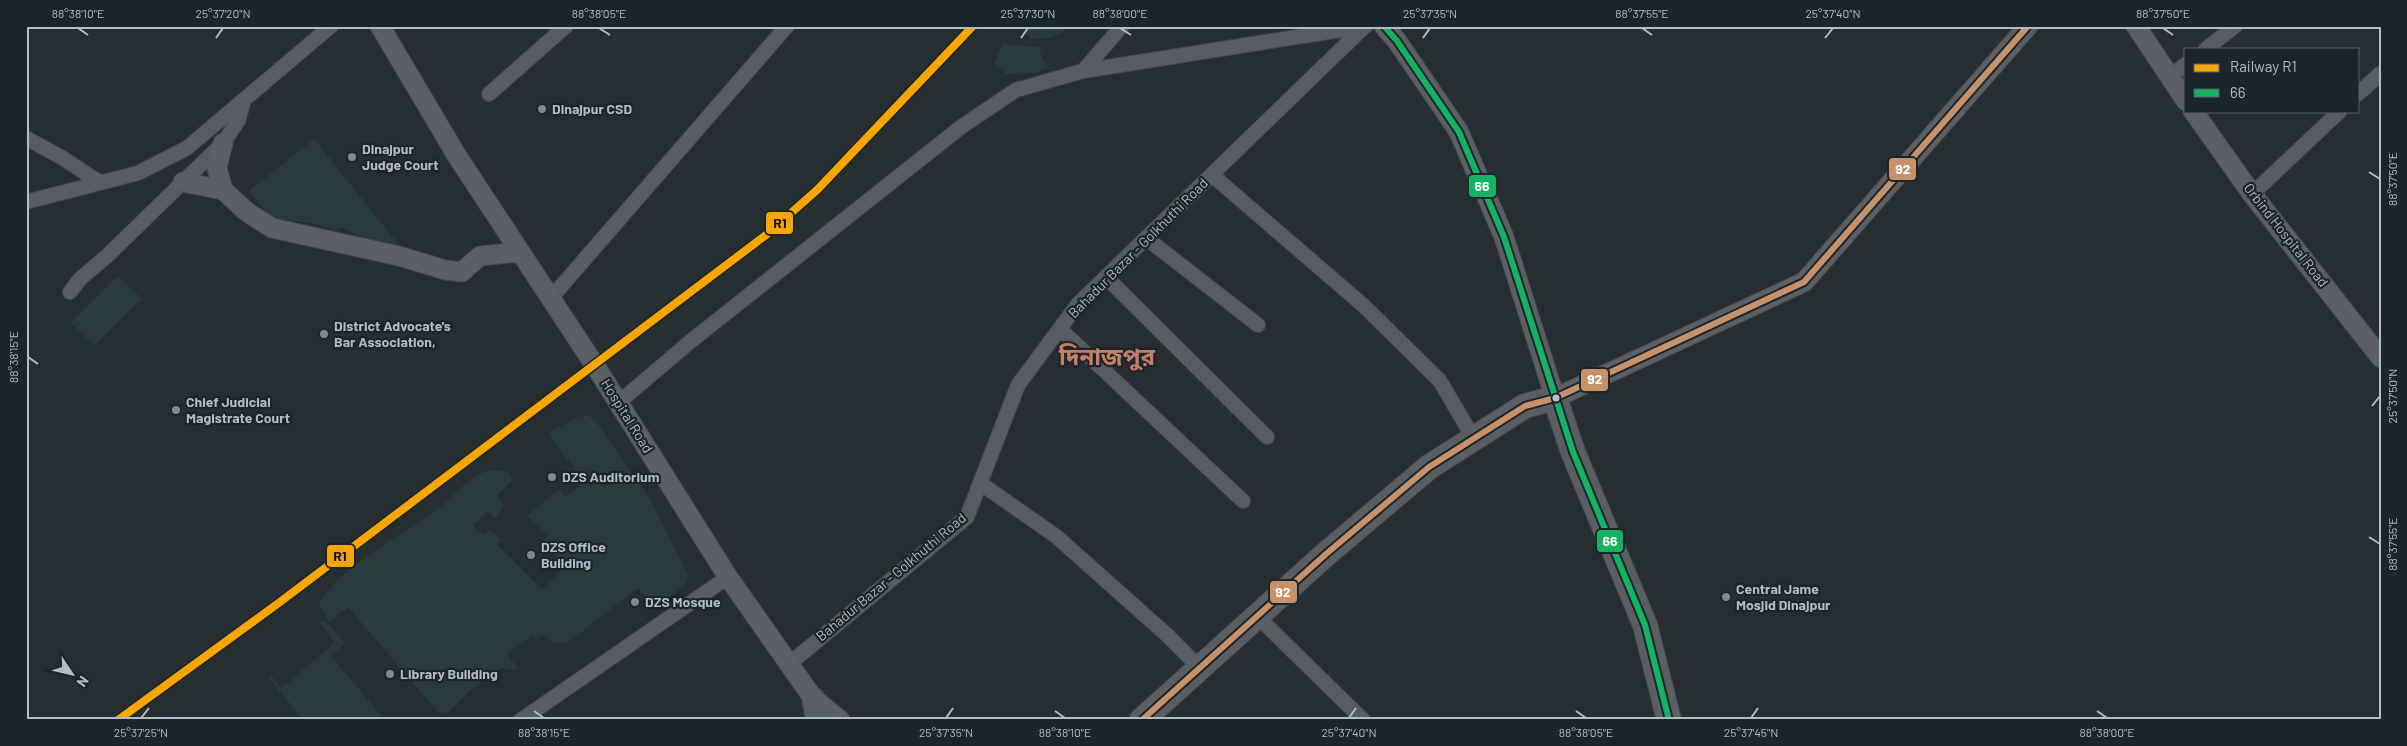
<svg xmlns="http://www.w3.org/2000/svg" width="2407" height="746" font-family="Barlow,'Noto Sans Bengali',sans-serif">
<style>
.green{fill:#2a3c39}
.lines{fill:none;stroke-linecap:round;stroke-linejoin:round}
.street-casing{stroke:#444a4d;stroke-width:16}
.secondary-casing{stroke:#444a4d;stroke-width:21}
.primary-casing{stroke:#454b4f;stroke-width:24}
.highway-casing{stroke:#444a4d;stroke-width:26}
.street{stroke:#575d61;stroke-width:14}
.secondary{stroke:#5c6064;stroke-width:19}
.primary{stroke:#5a5f62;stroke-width:21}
.highway{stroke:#5b5f61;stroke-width:24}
.bus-1-casing{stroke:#1c252b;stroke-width:10}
.bus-2-casing{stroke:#1c252b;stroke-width:10}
.bus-1{stroke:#13b361;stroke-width:6}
.bus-2{stroke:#c7916a;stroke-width:6}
.rail-1-casing{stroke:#1c252b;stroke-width:11}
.rail-1{stroke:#f7a600;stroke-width:8}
.ticks{fill:none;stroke:#b1bcc3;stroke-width:2}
.poi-dot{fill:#818a90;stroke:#1c252b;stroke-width:2}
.bus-dot{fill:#b1bcc3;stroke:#1c252b;stroke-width:2}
.labels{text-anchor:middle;stroke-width:4.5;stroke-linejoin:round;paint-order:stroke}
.poi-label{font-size:14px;font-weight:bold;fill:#b1bcc3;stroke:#1c252b;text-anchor:start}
.street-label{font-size:14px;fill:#b1bcc3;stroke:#1c252b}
.town-label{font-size:24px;font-weight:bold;fill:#c77e69;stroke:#1c252b}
.line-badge{stroke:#1c252b;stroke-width:2}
.badge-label{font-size:14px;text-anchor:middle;font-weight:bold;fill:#fff}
.pale-badge-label{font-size:14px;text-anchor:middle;font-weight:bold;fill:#111}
.neatline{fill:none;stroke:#b1bcc3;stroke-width:2}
.ticks-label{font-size:12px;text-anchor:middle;fill:#b1bcc3}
</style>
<rect width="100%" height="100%" fill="#272e32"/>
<!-- green -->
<path class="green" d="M1019 26H1084L1067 29 1051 38 1031 39Z
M1004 44 1039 47 1043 61 1048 67 1034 73 1006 74 994 62Z
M314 139 402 249 387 242H373L343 228 334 230 316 224 288 220 278 222 272 219 249 191Z
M118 276 142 299 94 346 70 323Z
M588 415 597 423 649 497 688 574 687 582 669 598 651 602 638 588 567 643 553 642 544 635 536 640 532 635 507 654 519 670 501 668 472 689 448 713 438 712 348 607 329 622 319 603C346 561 396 540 435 511 451 499 464 482 482 473 492 468 502 469 511 475L512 481 497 496 504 506 495 518 488 511 473 525 483 535 490 529 501 540 497 544 542 589 565 566 542 542 547 536 527 516 559 489 566 497 585 482 553 441 550 432 577 417Z
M324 620 345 643 331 656 385 720H304L269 679 271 676 282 688 335 642 320 624Z"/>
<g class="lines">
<!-- street casing -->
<g class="street-casing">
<path id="street" d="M2206 49 2235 26
M1083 71 1366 26
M2169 77 2186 64
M489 94 566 26
M2358 94 2381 73
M26 138 61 157 99 182
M1212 175 1364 306 1440 381 1474 439
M2252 194 2340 111
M26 202 138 173 187 148 331 26
M1146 238 1258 325
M1106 277 1267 437
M70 292 80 279 107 256 223 143 238 121 244 100
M551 298 787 26
M1060 329 1243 501
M618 403 691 341 961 127 1016 90 1083 71 1122 26
M980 483 1057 537 1167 635 1200 668
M1257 616 1363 720
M789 664 967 517 1018 385 1078 304 1365 26
M521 720 728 577"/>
</g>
<!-- secondary casing -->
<g class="secondary-casing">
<path id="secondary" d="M380 26 457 156 594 364 728 577 813 698 840 720
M1384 26 1397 41 1459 132 1504 237 1555 398 1804 282 2028 26
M2136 26 2186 101
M2193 111 2252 194 2381 358
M223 143 217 168 223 190
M183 182 223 190 247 212 272 228 399 256 445 270 462 272 480 256 520 252"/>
</g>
<!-- primary casing -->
<g class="primary-casing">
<path id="primary" d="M813 698 817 720"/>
</g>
<!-- highway casing -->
<g class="highway-casing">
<path id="highway" d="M1142 720 1326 554 1429 467 1525 406 1555 398 1573 452 1645 625 1669 720"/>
</g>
<!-- street -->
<use href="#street" class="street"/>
<!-- secondary -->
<use href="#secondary" class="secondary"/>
<!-- primary -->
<use href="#primary" class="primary"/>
<!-- highway -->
<use href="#highway" class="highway"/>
<!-- bus-1 casing -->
<g class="bus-1-casing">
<path id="bus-1" d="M1384 26 1397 41 1459 132 1504 237 1573 452 1645 625 1669 720"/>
</g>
<!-- bus-2 casing -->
<g class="bus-2-casing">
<path id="bus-2" d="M1142 720 1326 554 1429 467 1525 406 1555 398 1804 282 2028 26"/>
</g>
<!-- bus-1 -->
<use href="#bus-1" class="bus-1"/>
<!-- bus-2 -->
<use href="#bus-2" class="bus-2"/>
<!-- rail-1 casing -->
<g class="rail-1-casing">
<path id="rail-1" d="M118 720 280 602 766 235 817 190 973 26"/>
</g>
<!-- rail-1 -->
<use href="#rail-1" class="rail-1"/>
</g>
<!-- ticks -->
<path class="ticks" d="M78 28 88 35M599 28 610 35M1120 28 1131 35M1642 28 1652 35M2163 28 2173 35M216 38 223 28M1021 38 1028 28M1423 38 1430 28M1825 38 1833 28M2369 172 2380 179M28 357 38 364M2372 406 2380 396M2369 537 2380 544M534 711 544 718M1055 711 1065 718M1576 711 1586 718M2097 711 2107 718M141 718 149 708M946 718 953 708M1349 718 1356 708M1751 718 1758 708"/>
<!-- markers -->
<g class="poi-dot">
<circle cx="542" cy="109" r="5"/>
<circle cx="352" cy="157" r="5"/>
<circle cx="324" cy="334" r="5"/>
<circle cx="176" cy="410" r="5"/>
<circle cx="552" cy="477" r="5"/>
<circle cx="531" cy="555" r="5"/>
<circle cx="1726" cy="597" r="5"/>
<circle cx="635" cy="602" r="5"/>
<circle cx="390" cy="674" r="5"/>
</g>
<circle class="bus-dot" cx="1556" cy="398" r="4.5"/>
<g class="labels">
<!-- poi labels -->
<g class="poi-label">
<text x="552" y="114">Dinajpur CSD</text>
<text x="362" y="154">Dinajpur<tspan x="362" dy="16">Judge Court</tspan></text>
<text x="334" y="331">District Advocate's<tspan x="334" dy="16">Bar Association,</tspan></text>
<text x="186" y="407">Chief Judicial<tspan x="186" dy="16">Magistrate Court</tspan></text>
<text x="562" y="482">DZS Auditorium</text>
<text x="541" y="552">DZS Office<tspan x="541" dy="16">Building</tspan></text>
<text x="1736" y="594">Central Jame<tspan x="1736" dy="16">Mosjid Dinajpur</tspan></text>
<text x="645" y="607">DZS Mosque</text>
<text x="400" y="679">Library Building</text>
</g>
<!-- street labels -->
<g class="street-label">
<text transform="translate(2286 235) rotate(52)" y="5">Orbind Hospital Road</text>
<text transform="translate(1138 248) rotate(-45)" y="5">Bahadur Bazar - Golkhuthi Road</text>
<text transform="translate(627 416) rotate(58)" y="5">Hospital Road</text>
<text transform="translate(891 577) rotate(-40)" y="5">Bahadur Bazar - Golkhuthi Road</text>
</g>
<!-- town labels -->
<g class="town-label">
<text x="1107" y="365">দিনাজপুর</text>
</g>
</g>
<g class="line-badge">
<rect x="1888" y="157" width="29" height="24" rx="5" fill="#c7916a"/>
<rect x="1468" y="174" width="29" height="24" rx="5" fill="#13b361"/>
<rect x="765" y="211" width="29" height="24" rx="5" fill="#f7a600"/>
<rect x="1580" y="368" width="29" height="24" rx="5" fill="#c7916a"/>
<rect x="1596" y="529" width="28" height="24" rx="5" fill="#13b361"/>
<rect x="326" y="544" width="29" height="24" rx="5" fill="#f7a600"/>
<rect x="1269" y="580" width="29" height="24" rx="5" fill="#c7916a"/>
</g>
<g class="badge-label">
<text x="1903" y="174">92</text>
<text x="1482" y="191">66</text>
<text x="1595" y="384">92</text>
<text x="1610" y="546">66</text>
<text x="1283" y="597">92</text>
</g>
<g class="pale-badge-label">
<text x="780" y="228">R1</text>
<text x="340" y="561">R1</text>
</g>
<!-- border -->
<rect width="2407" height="746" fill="none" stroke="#1c252b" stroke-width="55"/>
<!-- legend -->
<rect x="2184" y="48" width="175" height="65" fill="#1c252b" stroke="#586168"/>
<rect x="2194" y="64" width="25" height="8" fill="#f7a600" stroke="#586168"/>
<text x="2230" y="72" font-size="15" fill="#b1bcc3">Railway R1</text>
<rect x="2194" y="89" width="25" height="8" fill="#13b361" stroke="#586168"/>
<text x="2230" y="98" font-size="15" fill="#b1bcc3">66</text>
<!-- north arrow -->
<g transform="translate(72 674) rotate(125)" stroke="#1c252b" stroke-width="4" paint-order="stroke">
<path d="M0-4L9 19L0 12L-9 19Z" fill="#b1bcc3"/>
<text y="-8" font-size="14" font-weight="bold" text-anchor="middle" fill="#b1bcc3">N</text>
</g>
<rect x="28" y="28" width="2352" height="690" class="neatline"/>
<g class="ticks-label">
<text x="78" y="18">88°38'10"E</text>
<text x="223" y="18">25°37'20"N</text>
<text x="599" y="18">88°38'05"E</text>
<text x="1028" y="18">25°37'30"N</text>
<text x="1120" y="18">88°38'00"E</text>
<text x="1430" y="18">25°37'35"N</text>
<text x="1642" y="18">88°37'55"E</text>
<text x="1833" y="18">25°37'40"N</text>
<text x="2163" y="18">88°37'50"E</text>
<text transform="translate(2393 179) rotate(-90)" y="4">88°37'50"E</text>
<text transform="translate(14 357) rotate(-90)" y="4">88°38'15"E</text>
<text transform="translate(2393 396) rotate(-90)" y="4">25°37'50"N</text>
<text transform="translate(2393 544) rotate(-90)" y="4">88°37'55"E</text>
<text x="141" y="737">25°37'25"N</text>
<text x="544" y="737">88°38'15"E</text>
<text x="946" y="737">25°37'35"N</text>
<text x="1065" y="737">88°38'10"E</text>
<text x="1349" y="737">25°37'40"N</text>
<text x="1586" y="737">88°38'05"E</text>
<text x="1751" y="737">25°37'45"N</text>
<text x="2107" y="737">88°38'00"E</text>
</g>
</svg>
